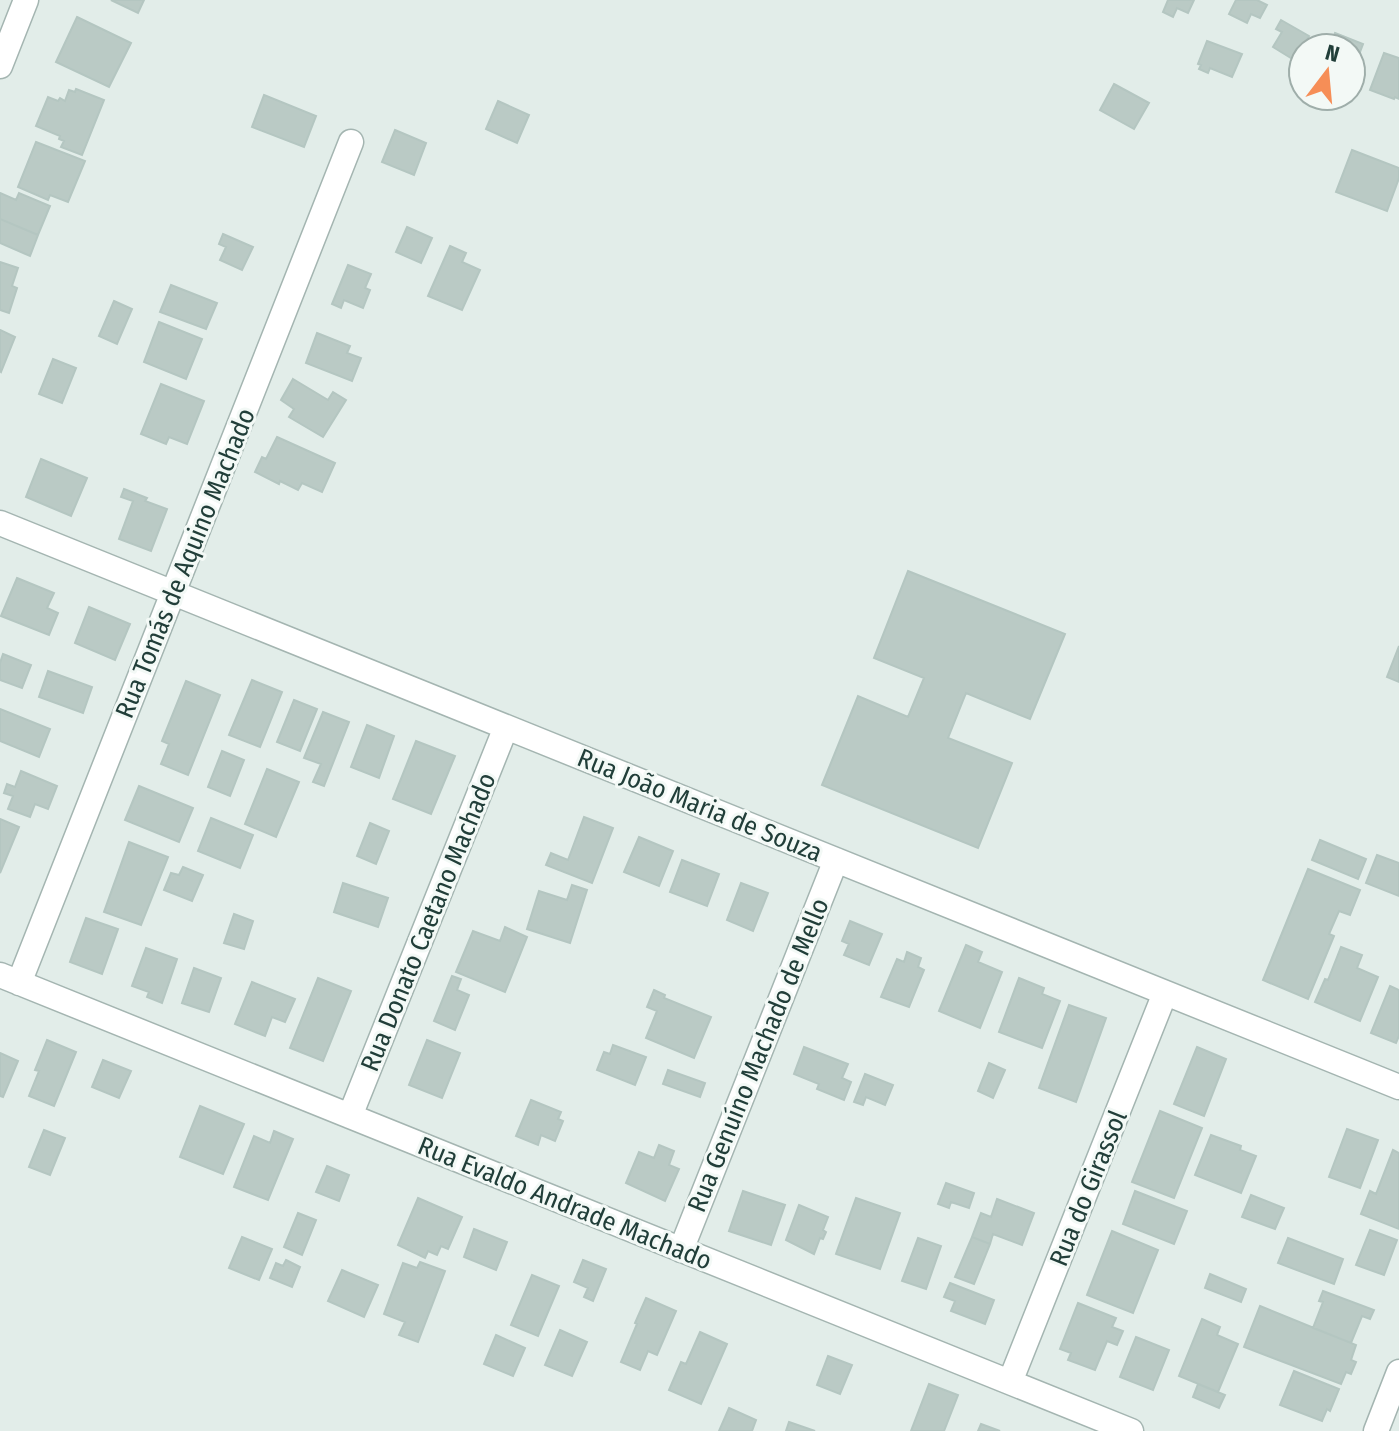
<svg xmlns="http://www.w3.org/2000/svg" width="1399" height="1431" font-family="'Fira Sans Condensed',sans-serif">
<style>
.building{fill:#bacac5;stroke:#b4c6c1;stroke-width:2}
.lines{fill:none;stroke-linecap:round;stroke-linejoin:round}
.minor-casing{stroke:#a4b5b1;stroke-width:27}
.minor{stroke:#fff;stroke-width:24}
.labels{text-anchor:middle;stroke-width:6;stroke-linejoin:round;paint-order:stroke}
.street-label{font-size:26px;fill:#213e39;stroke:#f3f9f6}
</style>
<rect width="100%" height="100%" fill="#e2ede9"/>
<!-- building -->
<path class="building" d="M111 0H144L138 13Z
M1168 0H1194L1188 13 1177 8 1173 17 1163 12Z
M1236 0H1257L1267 5 1260 18 1251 14 1247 23 1229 14Z
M77 17 131 43 109 87 56 62Z
M1281 20 1309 36 1294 60 1273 47 1282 32 1276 29Z
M1335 33 1363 44 1351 76V48H1330Z
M1207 41 1242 54 1232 77 1210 68 1208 73 1199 69 1201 65 1198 64Z
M1384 53 1399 58V99L1395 97 1394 99 1370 90Z
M1114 84 1149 103 1134 129 1100 110Z
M76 89 104 100 82 155 61 147 64 141 59 139 60 136 36 126 48 97 58 101 60 98 65 101 69 90 75 92Z
M264 95 316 116 304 147 252 127Z
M498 101 529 115 517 143 486 129Z
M395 130 426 143 414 175 382 162Z
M36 142 85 161 68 202 50 195 48 200 18 187Z
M1352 150 1399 168V178L1387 211 1336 192Z
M0 193 16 200 19 193 50 206 38 235 0 219Z
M0 219 38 235 30 256 0 243Z
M407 227 432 238 421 263 396 252Z
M223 234 253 247 242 270 220 260 226 247 219 244Z
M450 246 466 253 462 262 480 270 462 310 428 296Z
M0 262 18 268 12 286 17 288 9 313 0 310Z
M348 265 371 274 365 288 370 290 363 308 344 300 341 308 332 304Z
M171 285 217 303 206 329 160 312Z
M114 301 132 309 117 344 99 336Z
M159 322 202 339 186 379 144 362Z
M0 330 15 337 1 372 0 371Z
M317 333 350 346 347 353 361 358 352 381 306 363Z
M53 359 76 368 62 403 39 394Z
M293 379 328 400 333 392 346 400 323 437 289 417 294 409 281 400Z
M161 384 204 401 187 444 169 437 166 444 141 434Z
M277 437 335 463 322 492 302 483 298 490 280 481 279 484 255 472 262 457 266 459Z
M41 459 87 478 71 516 26 497Z
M124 489 147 498 145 501 167 509 151 551 119 539 133 501 121 497Z
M908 571 1065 634 1030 719 966 693 948 738 1012 763 978 848 822 785 858 696 908 717 924 678 874 658Z
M17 578 54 593 47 608 58 613 49 635 1 616Z
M89 607 130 624 115 660 75 643Z
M1399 646V682L1387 677Z
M3 654 31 665 22 688 0 680V663Z
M48 671 92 687 83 713 39 697Z
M252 680 282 692 260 747 229 735Z
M186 681 220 695 188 775 161 764 169 744 162 741Z
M294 700 317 709 300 751 277 742Z
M0 709 50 729 39 757 0 741Z
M323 712 349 722 324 786 313 782 321 764 304 758Z
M367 725 394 736 379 778 351 767Z
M416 741 455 756 431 814 393 799Z
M222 751 244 760 230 796 208 787Z
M267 769 299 782 276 837 245 824Z
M21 771 57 786 48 809 35 804 30 817 8 809 13 796 4 793 7 784 15 787Z
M139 786 193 808 179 842 125 820Z
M584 817 613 828 592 883 546 865 551 853 568 860Z
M211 818 253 835 240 868 198 851Z
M0 819 19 827 0 873Z
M370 823 389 831 376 864 357 856Z
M639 837 673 851 659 886 624 872Z
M1320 840 1366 859 1358 879 1312 860Z
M129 842 168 857 141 925 104 912Z
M1377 855 1399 863V896L1366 883Z
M682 860 719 874 707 906 670 892Z
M183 867 203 875 192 901 164 890 171 873 179 875Z
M1308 869 1360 890 1350 915 1339 911 1329 934 1334 936 1308 999 1263 980Z
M343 883 388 898 378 927 334 912Z
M741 883 768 893 753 931 727 920Z
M572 885 587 890 570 943 527 929 539 891 567 900Z
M234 914 253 921 244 949 224 943Z
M86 918 118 929 102 974 70 962Z
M850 921 882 934 869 965 844 955 849 944 842 941Z
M505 927 527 937 505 992 456 972 473 931 500 941Z
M966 945 982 952 978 962 1002 972 980 1028 939 1011Z
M1341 947 1362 955 1357 968 1378 977 1360 1021 1315 1002 1325 979 1328 980Z
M146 948 177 959 162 1003 147 997 149 992 132 986Z
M907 952 921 958 918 967 924 970 909 1007 881 997 897 959 904 962Z
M194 968 221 978 209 1012 182 1003Z
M452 976 461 979 457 990 469 995 455 1030 434 1021Z
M318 978 351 991 323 1061 290 1048Z
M1019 978 1044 988 1042 994 1060 1001 1042 1048 999 1032Z
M252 982 295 999 285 1022 272 1017 265 1036 235 1024Z
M1390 986 1399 990V1036L1396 1043 1371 1033Z
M654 990 665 995 664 998 711 1017 694 1058 646 1038 657 1011 647 1007Z
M1069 1005 1106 1018 1076 1102 1039 1088Z
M47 1040 76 1052 54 1106 29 1096 39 1071 35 1070Z
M427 1040 460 1053 442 1098 409 1085Z
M613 1045 646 1057 635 1085 597 1070 604 1052 610 1054Z
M804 1047 848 1064 842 1078 851 1082 844 1100 817 1089 819 1084 794 1074Z
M1197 1047 1226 1059 1204 1116 1174 1104Z
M0 1053 18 1061 3 1097 0 1096Z
M103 1060 131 1071 119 1098 92 1087Z
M989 1063 1005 1070 993 1098 978 1091Z
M668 1070 705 1083 700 1097 663 1084Z
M865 1074 893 1085 885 1105 866 1097 863 1105 854 1102Z
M531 1100 561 1112 558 1119 563 1121 555 1141 541 1135 538 1145 516 1136Z
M200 1106 244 1124 223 1174 180 1157Z
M1160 1111 1202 1128 1174 1198 1132 1182Z
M1347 1129 1378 1140 1360 1188 1329 1177Z
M44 1130 65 1138 50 1175 29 1167Z
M274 1131 293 1139 268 1200 234 1187 254 1136 270 1143Z
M1211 1135 1241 1146 1240 1150 1256 1156 1241 1193 1195 1175Z
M659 1145 674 1151 669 1165 679 1169 665 1201 626 1183 639 1152 654 1158Z
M1393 1150 1399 1153V1229L1361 1214 1370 1191 1376 1194Z
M327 1166 349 1175 339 1201 316 1192Z
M946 1183 974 1193 969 1208 951 1202 949 1208 938 1204Z
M743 1191 785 1205 771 1245 729 1231Z
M1135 1191 1187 1211 1174 1244 1123 1224Z
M1251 1195 1284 1208 1275 1229 1242 1217Z
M418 1198 462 1217 448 1249 441 1246 437 1255 428 1251 425 1258 398 1245Z
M856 1198 900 1213 880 1269 836 1254Z
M997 1199 1034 1213 1022 1245 993 1234 990 1244 972 1237 981 1213 991 1217Z
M799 1205 828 1217 823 1230 826 1232 823 1239 820 1238 814 1254 786 1240Z
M298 1213 316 1220 302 1255 284 1247Z
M474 1229 507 1242 496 1270 464 1257Z
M1370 1230 1397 1240 1384 1275 1356 1265Z
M1112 1231 1158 1250 1133 1313 1087 1295Z
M242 1237 272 1249 259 1280 229 1268Z
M972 1237 990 1244 974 1284 955 1277Z
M918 1238 941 1246 926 1289 902 1281Z
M1288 1238 1343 1259 1334 1284 1278 1263Z
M286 1260 300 1267 292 1287 270 1278 276 1263 283 1266Z
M583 1260 606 1269 593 1301 584 1297 588 1288 574 1282Z
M420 1262 445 1271 418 1342 399 1335 405 1322 384 1314 403 1263 417 1268Z
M342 1270 378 1285 364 1317 328 1301Z
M1210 1274 1246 1289 1241 1302 1205 1288Z
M532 1275 559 1286 538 1336 511 1325Z
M950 1283 994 1300 985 1324 951 1311 955 1301 944 1297Z
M1323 1291 1374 1310 1370 1319 1362 1316 1351 1343 1313 1328 1323 1302 1319 1301Z
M646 1298 676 1311 657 1355 648 1351 640 1370 621 1362 637 1324 635 1323Z
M1078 1303 1116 1318 1112 1327 1123 1331 1117 1345 1107 1341 1095 1370 1068 1360 1071 1353 1060 1349Z
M1260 1306 1356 1345 1351 1360 1356 1362 1351 1374 1346 1372 1341 1384 1244 1347Z
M1202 1319 1220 1327 1217 1335 1238 1344 1218 1392 1179 1376Z
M560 1330 587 1342 572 1376 545 1365Z
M700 1332 727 1344 701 1404 669 1390 681 1362 686 1364Z
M496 1335 525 1348 513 1376 484 1364Z
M1136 1337 1169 1350 1153 1390 1120 1377Z
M828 1356 852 1365 840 1394 817 1385Z
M1294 1371 1339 1389 1330 1411 1327 1409 1322 1421 1280 1405Z
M929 1384 958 1395 944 1431H911Z
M1198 1384 1225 1395 1219 1408 1193 1397Z
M729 1408 756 1420 752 1431H719Z
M789 1422 815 1431H786Z
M981 1424 1000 1431H978Z"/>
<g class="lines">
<!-- minor casing -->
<g class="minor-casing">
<path id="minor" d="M0 66 26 0
M0 523 1399 1087
M0 975 1131 1431
M19 983 351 142
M350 1116 506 727
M681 1250 836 860
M1010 1382 1165 993
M1376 1431 1399 1372"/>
</g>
<!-- minor -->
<use href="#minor" class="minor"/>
</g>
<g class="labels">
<!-- street labels -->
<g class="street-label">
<text transform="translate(185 563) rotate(-68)" y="9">Rua Tomás de Aquino Machado</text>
<text transform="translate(700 805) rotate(22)" y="9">Rua João Maria de Souza</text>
<text transform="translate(428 922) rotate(-68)" y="9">Rua Donato Caetano Machado</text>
<text transform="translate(758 1055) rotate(-68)" y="9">Rua Genuíno Machado de Mello</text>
<text transform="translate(1088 1188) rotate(-68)" y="9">Rua do Girassol</text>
<text transform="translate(565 1203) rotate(22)" y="9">Rua Evaldo Andrade Machado</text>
</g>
</g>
<!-- north arrow -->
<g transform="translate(1327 72) rotate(16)"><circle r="38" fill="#f3f9f6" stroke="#9faeaa" stroke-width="2"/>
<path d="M0-6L14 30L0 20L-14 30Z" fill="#f68e57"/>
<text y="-12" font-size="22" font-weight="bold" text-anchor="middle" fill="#213e39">N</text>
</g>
</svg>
